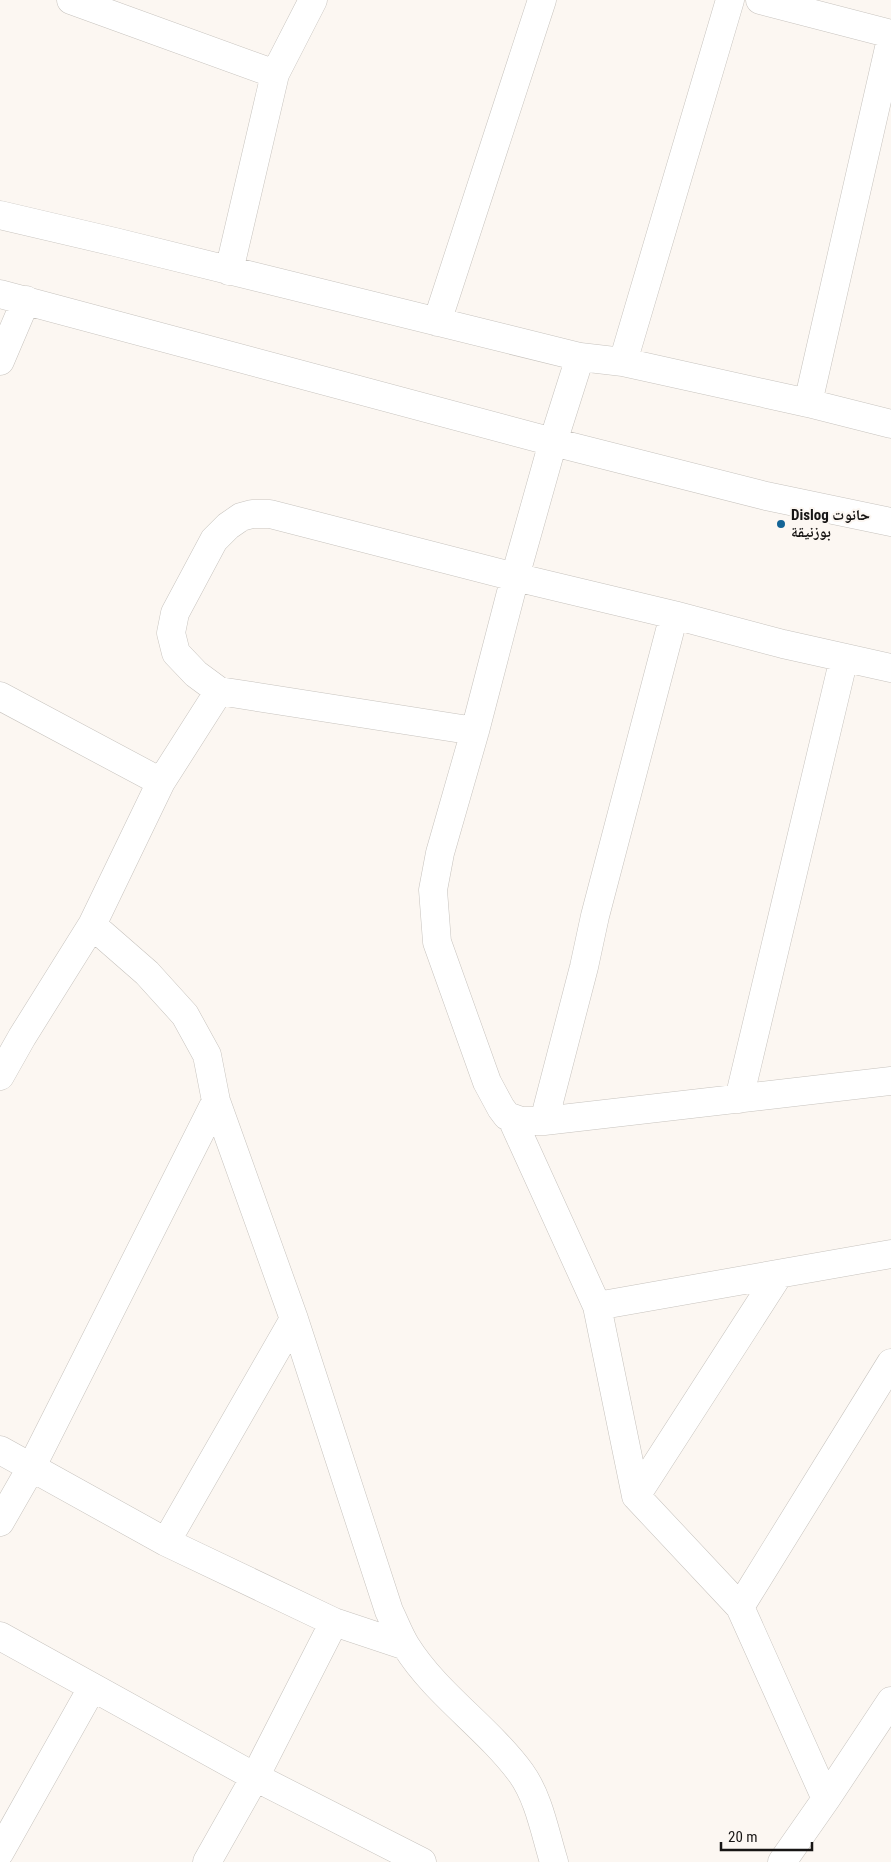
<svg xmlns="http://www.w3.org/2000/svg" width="891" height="1862" font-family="'Roboto Condensed','Noto Naskh Arabic',sans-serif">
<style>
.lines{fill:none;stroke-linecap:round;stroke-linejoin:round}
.minor-casing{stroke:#c7c3be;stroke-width:29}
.minor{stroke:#fff;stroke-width:28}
.poi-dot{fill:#136496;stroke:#fcf7f2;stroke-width:2}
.labels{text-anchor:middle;stroke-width:4;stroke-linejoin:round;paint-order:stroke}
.poi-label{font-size:15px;font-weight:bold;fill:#171514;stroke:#fcf7f2;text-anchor:start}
</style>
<rect width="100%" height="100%" fill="#fcf7f2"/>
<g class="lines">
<!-- minor casing -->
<g class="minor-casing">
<path id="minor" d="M71 0 275 74 229 271
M760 0 891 34
M275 74 313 0
M0 215 115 242 580 357 623 362 808 403 891 424
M0 294 553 442 766 496 891 522
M437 322 542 0
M580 357 553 442 515 577 475 731 440 853 433 890 437 942 487 1082 501 1108 507 1116 521 1121H544L891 1081
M0 361 26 300
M623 362 730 0
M808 403 891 39
M674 615 783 644 891 668
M219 691 196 674 176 653 171 633 175 613 214 540 228 526 241 517 252 514H270L515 577 674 615 595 916 584 967 544 1121
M0 696 161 782
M92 925 147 973 185 1015 207 1055 216 1101 294 1319 389 1611C395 1623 399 1635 406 1646 436 1694 487 1727 521 1773 539 1798 545 1833 554 1862
M0 1076 22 1037 92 925 161 782 219 691 475 731
M739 1099 844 658
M512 1119 597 1306 636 1496 740 1607 826 1799
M597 1306 891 1254
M0 1450 166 1542 334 1622 406 1646
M636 1496 779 1274
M0 1522 31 1468 216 1101
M166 1542 294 1319
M740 1607 891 1363
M0 1636 255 1777 422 1862
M0 1852 92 1688
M207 1862 255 1777 334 1622
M782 1862 826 1799 891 1701"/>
</g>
<!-- minor -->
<use href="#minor" class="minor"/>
</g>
<!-- markers -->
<circle class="poi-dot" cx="781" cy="524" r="5"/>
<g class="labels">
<!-- poi labels -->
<g class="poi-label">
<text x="791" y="520">Dislog حانوت<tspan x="791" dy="17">بوزنيقة</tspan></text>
</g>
</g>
<!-- scale -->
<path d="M721 1842v8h91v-8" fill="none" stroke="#171514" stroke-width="2.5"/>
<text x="728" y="1842" font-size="15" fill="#171514" stroke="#fcf7f2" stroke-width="4" paint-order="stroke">20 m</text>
</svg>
